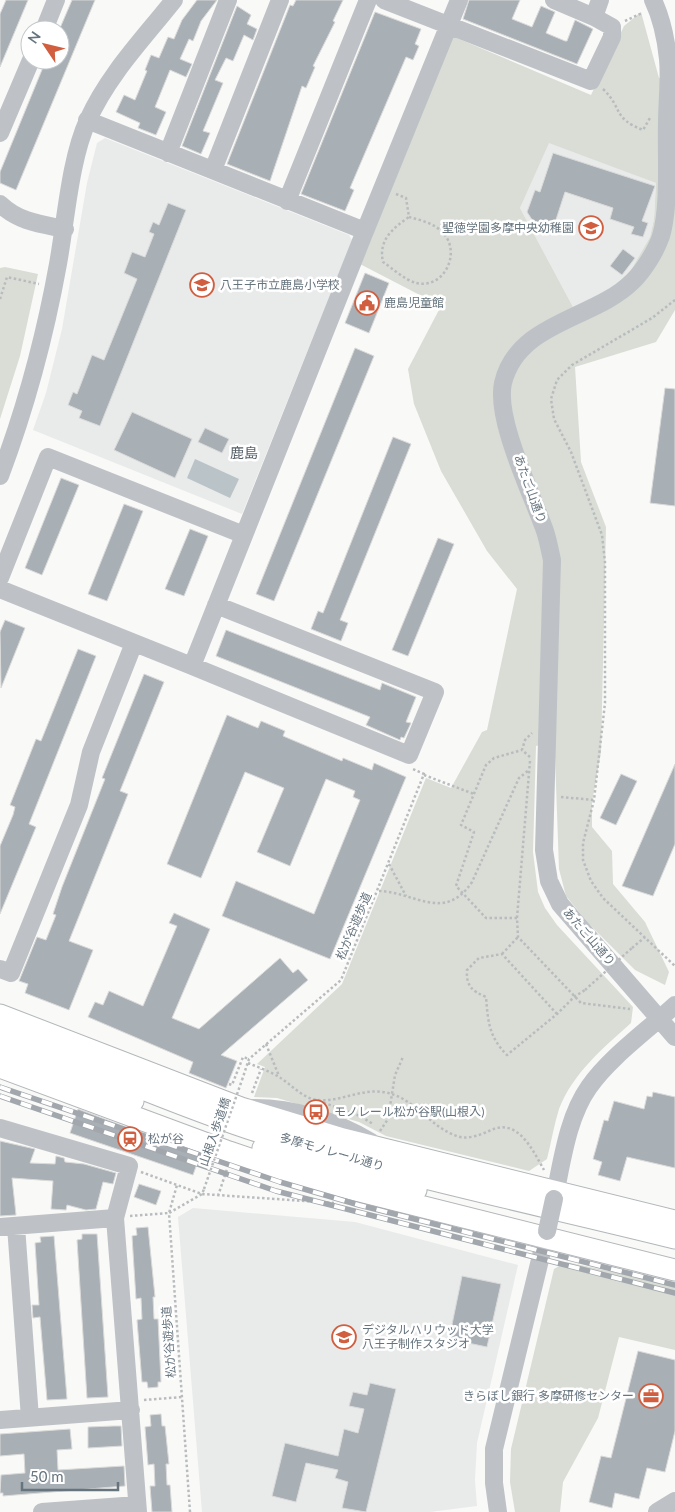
<svg xmlns="http://www.w3.org/2000/svg" width="675" height="1512" font-family="Lato,'Noto Sans JP',sans-serif">
<style>
.built{fill:#e9eaea}
.green{fill:#d9ddd6;fill-rule:evenodd}
.water{fill:#bac4c8}
.building{fill:#a8afb5;stroke:#dadad9}
.lines{fill:none;stroke-linecap:round;stroke-linejoin:round}
.major-casing{stroke:#b2b7ba;stroke-width:23}
.path{stroke:#b9bcbe;stroke-width:2.5;stroke-dasharray:2.5 2.5;stroke-linecap:butt}
.minor{stroke:#bec2c6;stroke-width:18}
.major{stroke:#fff;stroke-width:21}
.rail-casing{stroke:#a1a7ac;stroke-width:5.5}
.rail{stroke:#fff;stroke-width:4;stroke-dasharray:11;stroke-linecap:butt}
.path-bridge{stroke:#b9bcbe;stroke-width:2.5;stroke-dasharray:2.5 2.5;stroke-linecap:butt}
.minor-bridge{stroke:#bec2c6;stroke-width:18}
.labels{text-anchor:middle;stroke-width:5;stroke-linejoin:round;paint-order:stroke}
.poi-label{font-size:12px;fill:#66747e;stroke:#fff;text-anchor:start}
.street-label{font-size:12px;fill:#66747e;stroke:#fff}
.neighbourhood-label{font-size:14px;fill:#58626a;stroke:#fff}
</style>
<rect width="100%" height="100%" fill="#f9f9f7"/>
<!-- built -->
<path class="built" d="M105 138 349 235 352 240 242 514 33 430 46 393 62 329 87 183 97 143Z
M549 142 656 183 654 219 650 237 631 270 609 291 573 307 520 208Z
M193 1208 355 1222 518 1265 477 1443 475 1480 477 1506 430 1512H202L178 1217Z"/>
<!-- green -->
<path class="green" d="M641 12 659 78 675 77V310L656 342 575 367 581 462 606 527 601 752 592 802V827L612 851 613 884 645 922 669 972 665 985 635 970 589 924 566 896 559 869 555 756 540 745 536 746 533 852 538 892 545 908 557 925 633 1007 631 1023C603 1048 573 1073 559 1109 554 1125 551 1143 547 1159L529 1171 386 1136 359 1122 277 1098 254 1097 265 1067 257 1064 342 984 426 778 451 788 482 732 487 730 517 589 487 551 441 471 414 404 408 369 441 306 358 263 452 36 591 95 624 26ZM549 143 656 183 654 219 650 237 631 270 609 291 573 307 520 208Z
M5 267 38 274 20 356 0 419V268Z
M566 1262 675 1285V1350L619 1337 598 1418 563 1482 560 1512H515L510 1482 511 1449 554 1269Z"/>
<!-- water -->
<path class="water" d="M195 459 239 479 230 498 187 478Z"/>
<!-- building -->
<path class="building" d="M6 0H28L0 67V14Z
M72 0H95L16 190 0 183V172L46 60H60V28Z
M197 0H217L201 21 193 41 189 39 180 59 192 64 186 77 170 70 155 107 166 112 156 135 138 128 140 123 116 112 124 95 135 100 147 71 145 70 151 55 159 58 168 37 174 39 182 20Z
M296 0H343L333 21 335 22 313 66 315 67 306 88 302 86 270 181 227 164 290 5 293 6Z
M469 0H520L512 19 532 27 541 6 555 12 546 33 565 41H567L575 20 593 29 577 64 463 19Z
M237 6 251 15 247 24 257 29 253 40 244 35 233 61 226 58 215 80 223 83 203 131 210 133 201 154 182 146Z
M375 12 421 29 415 44 419 46 413 60 406 57 350 188 354 190 345 211 301 194Z
M553 153 655 186 642 221 648 223 643 237 631 234 634 227 610 219 613 208 565 192 551 235 540 232 527 212 535 190 540 192Z
M168 203 186 210 100 426 79 418 82 411 68 405 73 392 77 394 92 355 104 360 137 279 124 273 132 252 145 257 154 234 149 232 153 222 159 225Z
M623 249 635 258 622 275 610 266Z
M365 273 389 283 369 333 345 323Z
M355 348 374 356 274 601 256 594Z
M665 388 675 389V506L650 503Z
M132 412 192 439 175 478 114 450Z
M205 428 229 439 222 453 198 442Z
M393 437 411 444 340 620 348 623 341 641 311 629 318 611 323 613Z
M61 478 79 485 42 575 25 568Z
M124 504 143 511 107 601 88 594Z
M190 529 208 536 184 596 165 589Z
M438 538 454 544 408 656 392 650Z
M5 620 25 628 1 688 0 632Z
M226 630 380 690 382 683 416 697 406 722 411 723 404 738 401 737 400 740 366 725 370 717 216 656Z
M78 649 96 656 29 824 36 827 0 914V846L13 815 15 807 10 805 36 739 41 741Z
M144 674 164 682 120 791 128 794 69 941 93 950 69 1010 25 993 28 984 19 981 37 937 46 940 56 915 53 914 62 887 105 779 102 778Z
M227 715 258 728 261 721 285 731 283 736 342 761 343 758 372 770 374 763 406 777 330 959 222 916 236 881 314 914 360 800 353 797 355 791 326 779 290 866 257 852 284 788 245 772 201 878 167 864Z
M675 764V844L653 896 622 886Z
M621 774 637 781 616 825 600 818Z
M174 913 210 929 172 1018 199 1029 280 958 293 973 298 969 308 980 221 1055 237 1061 226 1088 189 1073 193 1062 88 1017 95 1002 103 1005 109 991 143 1006 177 926 169 923Z
M653 1092 675 1097V1168L627 1157 620 1181 598 1175 602 1162 593 1159 604 1120 608 1121 614 1101 644 1109 647 1096 652 1097Z
M78 1109 200 1155 193 1175 70 1133Z
M0 1141 35 1149 30 1163 55 1164 56 1156 64 1158 65 1162 84 1164 116 1173 113 1184 103 1182 96 1209 86 1210 67 1205 66 1210 51 1209 53 1181 12 1178 16 1215 0 1216Z
M139 1184 161 1191 156 1205 134 1197Z
M148 1227 155 1297H153L154 1319H158L161 1382H158V1387L148 1388 147 1382H142L137 1320 142 1319 141 1298 136 1299 132 1236 137 1235 136 1228Z
M82 1234H97L108 1397 87 1398 77 1240 82 1239Z
M54 1236 67 1399 47 1400 40 1317 33 1318 32 1305H39L35 1243 41 1242 40 1237Z
M462 1276 501 1284 487 1347 449 1339Z
M638 1351 675 1360V1431L665 1472 647 1468 639 1499 615 1493 612 1508 589 1502 601 1456 611 1458Z
M370 1383 396 1389 366 1512 342 1508 348 1482 335 1478 338 1470 306 1463 296 1502 272 1496 285 1443 338 1456 344 1429 358 1433 364 1409 349 1406 353 1392 367 1395Z
M161 1414 162 1426H165L169 1464H166L167 1485H170L172 1512H152L150 1486H155L154 1464 148 1465 145 1427 151 1426 150 1415Z
M114 1426H121L122 1446 88 1448V1427Z
M70 1429 72 1449 57 1450 58 1470 124 1466 125 1486 3 1496V1493H0L1 1475 25 1473 24 1454 0 1456V1434Z"/>
<g class="lines">
<!-- major casing -->
<g class="major-casing">
<path id="major" d="M0 1015 241 1108 343 1139 675 1221
M0 1032C85 1064 168 1102 254 1130 392 1174 534 1203 675 1238
M0 1050 133 1101
M0 1067 229 1152 304 1177 675 1270
M263 1148 351 1174 416 1190"/>
</g>
<!-- path -->
<path class="path" d="M625 21 642 13
M603 89C623 108 612 118 643 130L650 118
M396 194 406 198 409 217
M409 217C420 220 433 223 441 231 463 250 445 290 416 283 405 280 392 268 383 262 378 240 393 228 409 217Z
M0 299 7 277 39 284
M675 300 652 318 572 365 557 380 551 399 554 419 571 452 602 535 605 562V703L594 800 583 843V860L591 881 603 898 675 966
M530 757 522 750 525 740 532 733
M530 761 517 918 518 937 581 1003 630 1009
M424 775 474 794
M561 797 594 800
M389 864 406 896
M379 891C415 892 444 923 472 882L519 778 529 770
M517 918H486L456 886 474 832 461 825 486 765 494 758 522 750
M632 948 645 937
M502 954 518 937
M557 1014 502 954 479 958 467 970C466 986 472 991 486 997 488 1022 489 1037 507 1055L557 1014 574 997 585 990
M266 1044 279 1076
M248 1063C258 1067 269 1071 279 1077 291 1084 303 1099 318 1100 340 1102 360 1089 382 1092 413 1095 429 1127 457 1136 467 1140 480 1135 489 1131 518 1116 533 1151 544 1170
M242 1080 249 1059 341 980 424 774 413 769
M229 1084 232 1085 243 1057 249 1059
M252 1093 261 1069
M319 1101 360 1116 373 1124
M380 1131 388 1119 395 1075 403 1057
M141 1172 202 1194 334 1203
M218 1196 227 1169
M130 1216 169 1213 177 1185
M144 1400 182 1397
M190 1512 169 1213 202 1194 204 1189"/>
<!-- minor -->
<path class="minor" d="M384 0 591 81 612 37V27L594 17 554 0
M653 0C661 17 666 39 668 59 670 79 667 102 667 123 666 155 670 206 661 236 656 251 644 270 633 281 594 320 518 321 503 383 495 419 532 494 545 531 548 540 550 551 552 560L544 850 549 881 560 904 675 1037
M594 17 600 0
M44 30 56 0
M87 120 365 231 459 0
M0 133 31 60
M168 153 228 0
M213 170 280 0
M287 201 368 0
M0 204C19 222 40 224 65 229
M0 476C26 407 45 336 58 264 66 220 70 159 88 120 108 75 144 38 174 0
M0 578 48 457 244 535
M0 589 192 666 365 231
M192 666 409 755 435 692 216 605
M0 969 11 973 79 805 91 752 134 643
M251 1108C292 1107 336 1121 371 1142
M0 1128 129 1166 115 1218 138 1512
M554 1199C562 1163 567 1118 589 1087 610 1057 648 1030 675 1005
M16 1226 30 1418
M0 1227 115 1218
M0 1420 131 1410
M42 1512 137 1505
M498 1512 494 1483V1449L547 1231
M657 1512 675 1501"/>
<!-- major -->
<use href="#major" class="major"/>
<!-- rail casing -->
<g class="rail-casing">
<path id="rail" d="M0 1087 280 1182 359 1205 675 1285
M0 1096 276 1191 675 1293"/>
</g>
<!-- rail -->
<use href="#rail" class="rail"/>
<!-- path-bridge -->
<path class="path-bridge" d="M585 990 632 948
M204 1189 242 1080"/>
<!-- minor-bridge -->
<path class="minor-bridge" d="M547 1231 554 1199"/>
</g>
<!-- icons -->
<defs>
<g id="school-ring" transform="scale(1.25)"><circle r="9.5" fill="#fff" stroke="#d15e3f" stroke-width="1.5"/><path d="M0-5L7-2L0 1L-7-2ZM-4 1L0 2.5L4 1V4Q0 6-4 4Z" fill="#d15e3f"/></g>
<g id="civic-ring" transform="scale(1.25)"><circle r="9.5" fill="#fff" stroke="#d15e3f" stroke-width="1.5"/><path d="M-.6-6.5H3V-4.5H.6V-3L4-1V1h2V6H-6V1h2V-1L-.6-3ZM-1.2 2.5V6h2.4V2.5Z" fill="#d15e3f"/></g>
<g id="bus-ring" transform="scale(1.25)"><circle r="9.5" fill="#fff" stroke="#d15e3f" stroke-width="1.5"/><path d="M-5-6H5V4H4V6H2V4H-2V6H-4V4H-5ZM-3.5-4V0h7V-4ZM-3.5 1.2v1.5H-2V1.2ZM2 1.2v1.5H3.5V1.2Z" fill="#d15e3f"/></g>
<g id="station-ring" transform="scale(1.25)"><circle r="9.5" fill="#fff" stroke="#d15e3f" stroke-width="1.5"/><path d="M-3-6H3Q5-6 5-4V2Q5 4 3 4L4.5 6H3L1.5 4h-3L-3 6H-4.5L-3 4Q-5 4-5 2V-4Q-5-6-3-6ZM-3.5-4v3h7v-3ZM-3.5 1v1.5H-2V1ZM2 1v1.5H3.5V1Z" fill="#d15e3f"/></g>
<g id="university-ring" transform="scale(1.25)"><circle r="9.5" fill="#fff" stroke="#d15e3f" stroke-width="1.5"/><path d="M0-5L7-2L0 1L-7-2ZM-4 1L0 2.5L4 1V4Q0 6-4 4Z" fill="#d15e3f"/></g>
<g id="office-ring" transform="scale(1.25)"><circle r="9.5" fill="#fff" stroke="#d15e3f" stroke-width="1.5"/><path d="M-6-3h4V-5.5h4V-3h4V5H-6ZM-1-4.5V-3h2v-1.5ZM-6 0V1H6V0Z" fill="#d15e3f"/></g>
</defs>
<g fill-rule="evenodd">
<use href="#school-ring" x="591" y="228"/>
<use href="#school-ring" x="202" y="285"/>
<use href="#civic-ring" x="367" y="303"/>
<use href="#bus-ring" x="316" y="1112"/>
<use href="#station-ring" x="130" y="1139"/>
<use href="#university-ring" x="344" y="1337"/>
<use href="#office-ring" x="651" y="1396"/>
</g>
<g class="labels">
<!-- poi labels -->
<g class="poi-label">
<text x="574" y="232" text-anchor="end">聖徳学園多摩中央幼稚園</text>
<text x="220" y="289">八王子市立鹿島小学校</text>
<text x="384" y="307">鹿島児童館</text>
<text x="334" y="1116">モノレール松が谷駅(山根入)</text>
<text x="148" y="1143">松が谷</text>
<text x="362" y="1334">デジタルハリウッド大学<tspan x="362" dy="14">八王子制作スタジオ</tspan></text>
<text x="634" y="1400" text-anchor="end">きらぼし銀行 多摩研修センター</text>
</g>
<!-- street labels -->
<g class="street-label">
<text transform="translate(530 489) rotate(70)" y="4">あたご山通り</text>
<text transform="translate(354 926) rotate(-67)" y="4">松が谷遊歩道</text>
<text transform="translate(589 937) rotate(49)" y="4">あたご山通り</text>
<text transform="translate(215 1132) rotate(-71)" y="4">山根入歩道橋</text>
<text transform="translate(332 1152) rotate(16)" y="4">多摩モノレール通り</text>
<text transform="translate(169 1342) rotate(-94)" y="4">松が谷遊歩道</text>
</g>
<!-- neighbourhood labels -->
<g class="neighbourhood-label">
<text x="244" y="458">鹿島</text>
</g>
</g>
<!-- north arrow -->
<g transform="translate(45 45) rotate(305)"><circle r="24" fill="#ffffff" stroke="#c2c7cb"/>
<path d="M0-4L9 19L0 12L-9 19Z" fill="#d15e3f"/>
<text y="-8" font-size="14" font-weight="bold" text-anchor="middle" fill="#66747e">N</text>
</g>
<!-- scale -->
<path d="M22 1482v8h96v-8" fill="none" stroke="#66747e" stroke-width="2.5"/>
<text x="30" y="1482" font-size="15" fill="#66747e" stroke="#ffffff" stroke-width="4" paint-order="stroke">50 m</text>
</svg>
